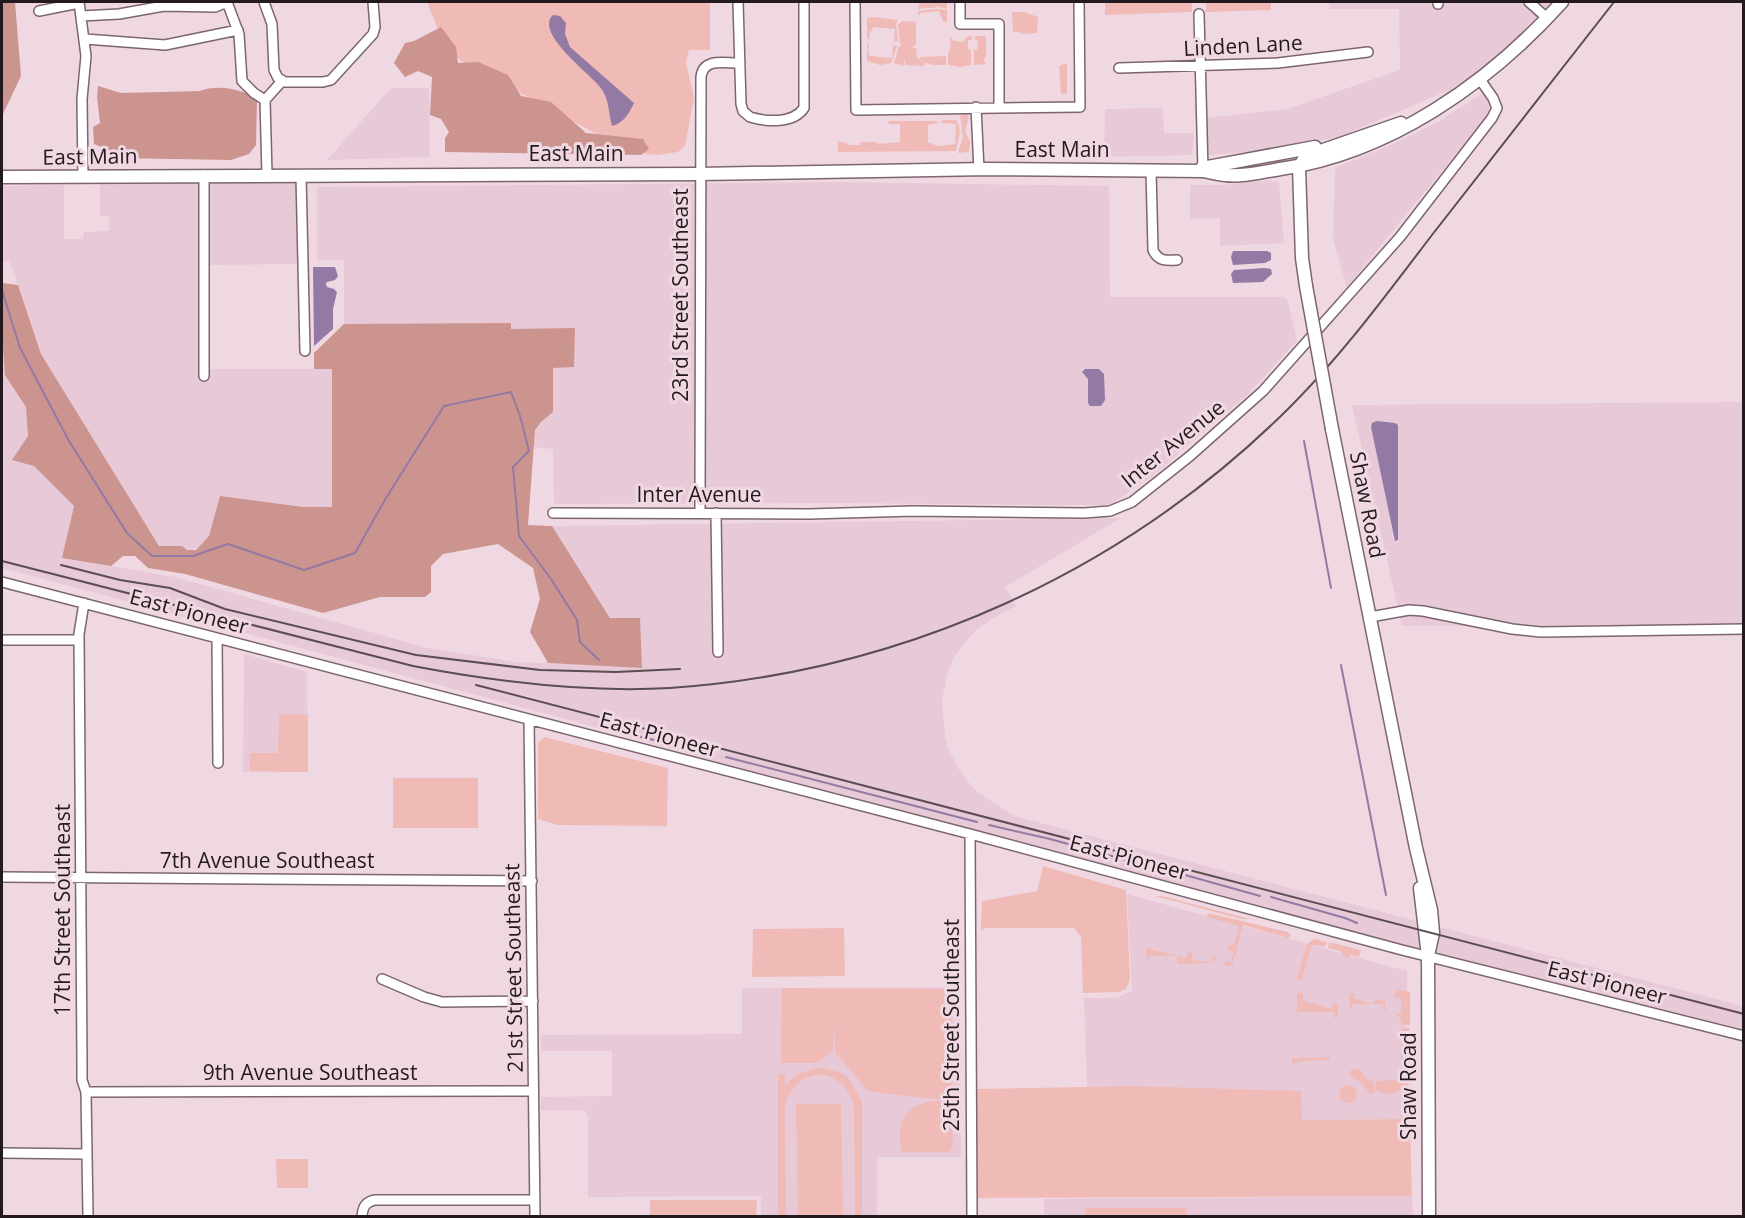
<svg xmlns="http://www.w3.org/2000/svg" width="1745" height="1218" font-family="'Open Sans',sans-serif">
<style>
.built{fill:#e8c9d7}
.green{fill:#f0bbb6}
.forest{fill:#cc948e}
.water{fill:#927aa4}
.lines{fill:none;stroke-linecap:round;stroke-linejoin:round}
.stream{stroke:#927aa4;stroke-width:2}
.minor-casing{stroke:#7b6670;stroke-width:12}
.major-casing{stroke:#7b6670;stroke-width:15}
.minor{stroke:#fff;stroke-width:9}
.major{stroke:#fff;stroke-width:12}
.rail{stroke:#5a4d53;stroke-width:2}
.major-bridge-casing{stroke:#7b6670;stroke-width:15;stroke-linecap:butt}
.major-bridge{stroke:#fff;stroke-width:12}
.labels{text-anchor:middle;stroke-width:6;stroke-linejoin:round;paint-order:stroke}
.street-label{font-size:21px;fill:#221a1e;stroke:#f0d8e3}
</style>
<rect width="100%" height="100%" fill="#f0d8e3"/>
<!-- built -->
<path class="built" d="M1329 2H1552L1501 54 1450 90 1339 137 1282 149 1209 155 1205 118 1287 109 1400 70 1399 9H1329Z
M391 88H429L430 157 327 160Z
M1483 93 1490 104 1489 111 1486 117 1347 287 1333 239 1335 168 1393 144 1438 122Z
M1163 108 1164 133H1194L1192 155 1104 157 1105 109Z
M1269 180 1279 182 1284 243 1220 246V218L1190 219V185H1223Z
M296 182 297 264 208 265V369H332V507H216L215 546 187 550 182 546H159L41 354 10 261H2V186L64 185V239H83L84 232 109 231V216H100V184Z
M839 182 1109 186 1110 297H1284L1288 301 1297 341 1248 394 1151 477 1113 503 1102 505H1044L839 503 554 504 553 449 533 447 535 430 541 422 553 412V368L511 329V324H344V260H317V187Z
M2 322 59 450 35 466 74 506 63 558 175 577 428 648 516 662 642 667 552 526 1121 518 1005 587 1016 606 990 620 975 631 954 657 947 675 942 701 945 736 948 748 958 768 973 788 982 795 1014 816 1743 1006V1036L980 837 588 725 2 568Z
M1743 402V627L1402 626 1352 405Z
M244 654 307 672 308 772H243Z
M1127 894 1407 971 1406 1119 1301 1120V1091L1087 1087 1084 998H1118L1132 990Z
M960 987 961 1157H877V1216H761V1196L588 1197V1116L584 1110H541V1097L612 1096V1051H541V1035L742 1034V988Z
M1412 1196 1413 1216H1044V1199Z"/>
<!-- green -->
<path class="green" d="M427 2H710V50H689L686 62 694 98 685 146 678 152 657 155 639 153 619 146 461 61 443 42Z
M920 2H947V9L939 7 918 9Z
M1105 2H1192V12L1105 15Z
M1206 2H1271V10L1206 12Z
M937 9 947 10V22H943L939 11 920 13 919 18 918 11Z
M1012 12H1024L1038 17 1037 33 1023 34 1016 31 1013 33Z
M875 17 898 20 896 24 898 41H894L895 29 873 27 872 31H870L869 39H867V18Z
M902 21 916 22V44L912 48H916L917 58 925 63 924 66 905 65V59L903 66 894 63 899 46 902 45 900 43 898 25Z
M949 36 954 41 963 42 968 36H972V40H968V49L971 50V65L960 67 948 65V55L951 45Z
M975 36H986V56L984 59 986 64 974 65V50H977L978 40 974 39Z
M867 43 869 44 868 52 870 56 892 58 893 45 897 46 891 63 880 65 867 61Z
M946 56V65C935 65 924 66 919 57Z
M1064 64H1067V94H1061L1059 66Z
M960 114H967L969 117 965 131 970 142 969 152 958 153 963 137Z
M942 120H956C964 131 957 140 956 151L838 152V141L847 143 848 145H860V142H876L877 144 900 142V124H889L888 121H937V123L928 125V142L937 146 955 144 956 124 941 123Z
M279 714 308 715V772L250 771V753H278Z
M544 737 668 768 667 826 558 825 538 819V743Z
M393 778H478V828H393Z
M1043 866 1126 890 1130 979 1126 989 1119 992 1083 993 1081 937 1074 928H985L981 931 982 901 1037 891Z
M1155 896H1162L1250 919H1241Z
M1208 913 1288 932 1291 936 1288 938 1243 925 1232 965 1226 967 1224 961 1231 962 1234 952 1227 950 1229 944 1234 945 1239 926 1207 917Z
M844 928 845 976 752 977 753 929Z
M1314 939 1327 942 1325 947 1315 945 1311 947 1302 980 1297 979 1307 944Z
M1329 942 1361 950 1359 957 1349 954 1348 959 1340 951 1328 948Z
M1146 948 1186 958 1188 952 1192 953V960L1212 962 1213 955 1217 958 1213 963 1177 964V956H1149L1147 964Z
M782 988 948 989 952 993 951 1100 906 1096 868 1091 835 1052V1023L833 1051 817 1063H781Z
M1397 989 1410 992V1025H1402L1400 1017 1395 1015 1401 1013V998L1394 997Z
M1297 992 1303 994V1000L1332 1009 1333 1003H1336L1338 1006V1017L1334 1018V1012H1298L1297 1019Z
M1351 993H1354L1353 998 1373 1004 1376 999 1385 1001 1386 1010H1383V1004H1353L1352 1010H1351L1349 995Z
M1402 1028H1410L1411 1082C1402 1092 1388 1098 1376 1090L1375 1081 1397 1080 1401 1077Z
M1330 1057V1060L1303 1061 1292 1064V1058Z
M820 1067 839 1072 848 1077 862 1102V1216H855L854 1105C842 1064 796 1066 785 1106L786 1216H778V1074H785V1085L797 1074Z
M1352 1069H1359L1368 1080 1373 1081 1375 1092 1371 1095 1360 1081 1352 1078 1349 1073Z
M1339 1094a9 9 0 1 1 18 0a9 9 0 1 1-18 0Z
M1132 1086 1301 1091 1302 1120 1406 1119 1410 1123 1412 1196 975 1198 974 1092 976 1089Z
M931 1101H950L953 1146 949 1152H902C897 1124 901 1108 931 1101Z
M796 1104H841L843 1216H798Z
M276 1159H308V1188H277Z
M650 1200H757L756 1216H650Z
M1086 1208H1187V1216H1086Z"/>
<!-- forest -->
<path class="forest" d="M2 2H15L21 76 2 116Z
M441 27 456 47 458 63 478 62 508 75 521 96 551 102 586 133 643 139 649 149 641 155 445 152V138L449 132 441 119 430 115 432 77 418 71 405 77 394 63 405 43 414 41Z
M98 86 121 93 200 91C216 84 244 89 257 99L256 145 249 154 231 160 115 158 104 148 94 144 93 127 100 123 97 97Z
M2 283 18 285 41 354 159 546H182L187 550H196L209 536 220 496 303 507H332V369H314V353L344 324 511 323V329L575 328 574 367 553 368V412L541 422 535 430 528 525 552 526 610 618H640L642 668 548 663 530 632 540 599 533 568 498 544 443 554 431 566V592L425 597H380L323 613 185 574 148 568 135 556H123L111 566 62 558 74 506 34 466 12 460 28 436 26 407 5 375 2 333Z"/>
<!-- water -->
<path class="water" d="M553 15 560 16 566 23 565 34 570 47 634 103C630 112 623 124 612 126 608 112 610 100 600 87 589 73 534 33 553 15Z
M1233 251H1267L1271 253V260L1265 263 1233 265 1231 257Z
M313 267H335L338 276 335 280 327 282 326 284 327 287 334 289 337 292 333 309V329L314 346Z
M1265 268 1271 269 1272 274 1263 282 1233 283 1231 274 1234 270Z
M1085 369H1099L1104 374 1105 400 1101 406H1090L1088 403V379L1082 372Z
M1377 421 1395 423 1398 425V540L1395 541 1371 427 1372 423Z"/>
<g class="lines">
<!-- stream -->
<path class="stream" d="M2 142V151
M2 290 20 348 69 441 127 533 152 556H193L228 544 304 570 355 553 386 498 444 406 511 392 520 416 529 451 513 467 519 536 551 579 577 620 580 642 599 660
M1304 441 1331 588
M1341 665 1386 895
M617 726 620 732 710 753
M726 757 977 822
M989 825 1050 839 1166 871
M1178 873 1260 896
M1271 897 1345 918 1357 923"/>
<!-- minor casing -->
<g class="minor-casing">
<path id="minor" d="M79 2 86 56 82 99 83 176
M227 2 239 34 242 81 254 93 265 100
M264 2 272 24 274 70 278 78 285 82H323L331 80 373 34 375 27 373 2
M738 2 741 104 743 111 750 117C767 122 793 124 804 108V2
M855 2 856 110 1080 107 1079 2
M960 2V24H999V107
M1529 2 1547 18
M1438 4V2
M39 11 79 3
M1199 14 1203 171
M81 16 119 14 164 6 215 7 227 2
M85 39 165 45 238 30
M1119 68 1278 63 1368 52
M976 107 979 170
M1151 170 1153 250C1158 261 1166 261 1177 260
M204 175V376
M267 175 265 100 282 81
M301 175 305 351
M553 513 809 514 913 511 1084 513 1110 511 1132 502 1190 456 1263 391 1400 237 1492 118 1497 108 1493 98 1479 78
M700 513 701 77C703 58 723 63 738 63
M716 513 718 652
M2 582 970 834 1402 950 1744 1036
M84 603 79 634 82 1062V1080L86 1092 88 1216
M1370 617 1409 610 1423 611 1512 629 1541 632 1744 629
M217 638 218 763
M2 640H79
M529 719 535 1216
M970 834 972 1216
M2 877 532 881
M382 979 424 997 442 1002 533 1001
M86 1092 533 1091
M2 1153 87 1154
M362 1216C363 1207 365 1202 375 1200H535"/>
</g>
<!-- major casing -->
<g class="major-casing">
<path id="major" d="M1202 168 1315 147
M2 177 699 174 988 169 1203 171C1210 172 1218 175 1225 175 1242 177 1263 172 1280 169 1390 153 1489 83 1562 2
M1306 286 1302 258 1299 167 1306 156 1401 123
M1332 429 1416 848 1431 910 1433 933 1428 956
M1420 888 1428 956 1429 1216"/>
</g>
<!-- minor -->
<use href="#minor" class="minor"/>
<!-- major -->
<use href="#major" class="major"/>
<!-- rail -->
<path class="rail" d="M2 561 413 666C497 682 584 693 670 688 904 672 1125 572 1291 406 1343 354 1387 294 1432 235 1493 157 1553 79 1614 2
M61 565 120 580 170 588 225 609 416 655 540 670 616 672 680 669
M476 685 1744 1014"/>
<!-- major-bridge casing -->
<g class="major-bridge-casing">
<path id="major-bridge" d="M1306 286 1332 429"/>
</g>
<!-- major-bridge -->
<use href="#major-bridge" class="major-bridge"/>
</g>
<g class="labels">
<!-- street labels -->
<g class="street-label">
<text transform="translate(1243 46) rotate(-3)" y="7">Linden Lane</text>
<text x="1062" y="157">East Main</text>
<text x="576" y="161">East Main</text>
<text transform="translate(90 157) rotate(-1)" y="7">East Main</text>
<text transform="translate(681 295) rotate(-90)" y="7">23rd Street Southeast</text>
<text transform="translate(1173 444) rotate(-39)" y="7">Inter Avenue</text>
<text x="699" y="502">Inter Avenue</text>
<text transform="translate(1367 505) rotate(79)" y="7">Shaw Road</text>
<text transform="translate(189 612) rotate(15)" y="7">East Pioneer</text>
<text transform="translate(659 735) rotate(15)" y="7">East Pioneer</text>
<text transform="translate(1129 858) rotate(15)" y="7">East Pioneer</text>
<text x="267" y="868">7th Avenue Southeast</text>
<text transform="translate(63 910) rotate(-90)" y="7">17th Street Southeast</text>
<text transform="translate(514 968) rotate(-91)" y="7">21st Street Southeast</text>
<text transform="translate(1607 983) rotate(14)" y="7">East Pioneer</text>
<text transform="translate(952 1025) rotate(-90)" y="7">25th Street Southeast</text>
<text x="310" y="1080">9th Avenue Southeast</text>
<text transform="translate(1409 1086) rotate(-90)" y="7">Shaw Road</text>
</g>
</g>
<!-- border -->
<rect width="1745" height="1218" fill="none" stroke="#221a1e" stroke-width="6"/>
</svg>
